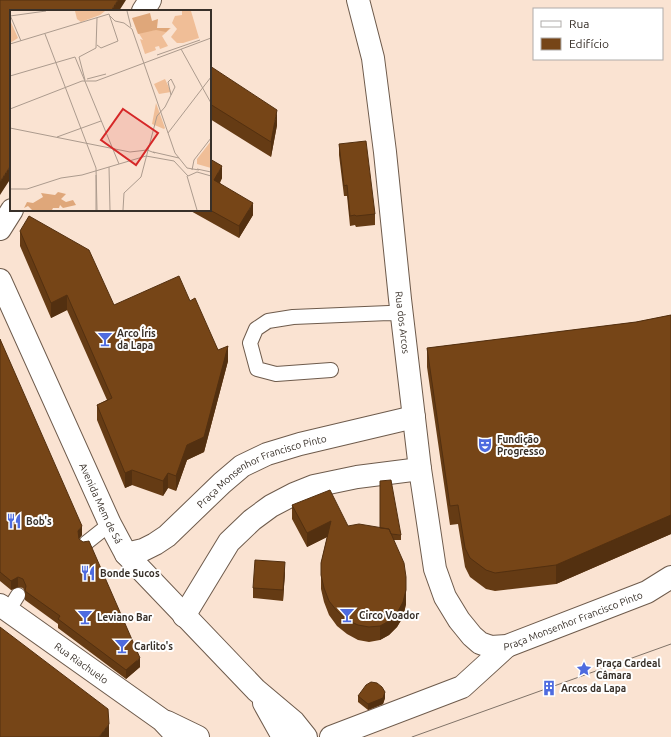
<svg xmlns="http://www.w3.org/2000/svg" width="671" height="737" font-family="Ubuntu,sans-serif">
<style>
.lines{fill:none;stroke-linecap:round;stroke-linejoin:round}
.lane-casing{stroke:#6e5b4c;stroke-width:16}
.street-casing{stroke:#6e5b4c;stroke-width:24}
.secondary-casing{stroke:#6e5b4c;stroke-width:24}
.lane{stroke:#fff;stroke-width:14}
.street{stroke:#fff;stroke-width:22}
.secondary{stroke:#fff;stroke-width:22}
.tram{stroke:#807368;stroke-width:1}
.wall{fill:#653b14}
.shaded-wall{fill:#533010}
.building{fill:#764517;stroke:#533010}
.labels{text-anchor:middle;stroke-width:4;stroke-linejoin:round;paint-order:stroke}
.street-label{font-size:10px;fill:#383029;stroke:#fff}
.poi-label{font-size:10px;font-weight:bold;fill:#383029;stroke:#fff;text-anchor:start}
.inset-road{fill:none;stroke:#ac9b8e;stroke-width:1}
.view{fill:#d62828;fill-opacity:0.15;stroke:#d62828;stroke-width:2}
.inset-edge{fill:none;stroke:#383029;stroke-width:2}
</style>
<rect width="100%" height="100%" fill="#fae3d2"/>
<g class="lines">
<!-- lane casing -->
<g class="lane-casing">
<path id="lane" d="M331 370 276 374 257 369 250 343 256 329 268 321 293 317 389 313 402 314
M86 543 110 524
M8 611 18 595"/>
</g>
<!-- street casing -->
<g class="street-casing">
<g id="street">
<path id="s1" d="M358 0 373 58 385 152 400 299 420 469 435 569 445 597 459 620 472 636 480 643 491 647 507 646 647 592 671 577"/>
<path id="s2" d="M126 554 143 550 155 544 167 536 222 483 242 466 267 454 300 444 414 417"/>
<path d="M184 616 229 542 252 520 271 506 294 494 314 486 357 477 420 469"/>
<path d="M331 737 462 687 507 646"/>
</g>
</g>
<!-- secondary casing -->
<g class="secondary-casing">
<g id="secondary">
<path d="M143 11 150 0"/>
<path d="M0 229 12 210"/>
<path id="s3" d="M0 280 110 524 126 554 256 690 294 722 306 737"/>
<path id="s4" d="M0 605 162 720 178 737"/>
<path d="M264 703 283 737"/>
<path d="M167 722 198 737"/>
</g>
</g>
<!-- lane -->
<use href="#lane" class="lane"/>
<!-- street -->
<use href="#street" class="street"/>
<!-- secondary -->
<use href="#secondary" class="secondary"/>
<!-- tram -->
<path class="tram" d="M412 737 671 644"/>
</g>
<!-- wall -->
<path class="wall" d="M210 66 277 125 271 157 210 119Z
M339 144 375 214V225L356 227 355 225 350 226 347 196H344L339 155Z
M210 159 222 178 220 183 253 215 239 238 189 210H210Z
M20 231 114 305 190 301 218 350 228 361 204 452 187 460 176 491 168 488 163 496 132 485 125 488 97 420V405L107 400 67 310 51 318 20 246Z
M671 315V534L556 584 495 591 486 589 470 577 465 567 458 524 450 525 427 367V348L636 322Z
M0 339 82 535 79 539 140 667 126 679 58 628V624L25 600V592L23 588 18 587 11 590 0 581Z
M292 505 348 526 401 535V540H393L406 604 403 617 397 627 389 635 380 640 369 642 358 640 347 634 337 626 329 615 324 602 321 589V563L327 537 307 547 292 519Z
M285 572 283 601 253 598V588Z
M358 696 385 698 383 704 368 710 358 702Z"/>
<!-- shaded-wall -->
<path class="shaded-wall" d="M118 0H126L119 11H111Z
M277 110V125L271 157V142Z
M11 165V178L0 195V182Z
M222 166V178L214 192V180Z
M253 203V215L239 238V226Z
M67 295V310L51 318V303Z
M228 346V361L204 452 187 460 176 491V476L187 445Z
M132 470V485L125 488V473Z
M168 473V488L163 496V481Z
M671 515V534L556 584V565Z
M331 521V535L307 547V533Z
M82 526V535L78 540V531Z
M285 562V572L283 601V590Z
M18 577V587L11 590V581Z
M406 577V604L403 617 397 627 389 635 380 640V626Z
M140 658V667L126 679V670Z
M385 692V698L383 704 368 710V704Z
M109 724V737H99Z"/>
<!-- building -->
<path class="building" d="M0 0H118L111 11H11V165L0 182Z
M210 66 277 110 271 142 210 104Z
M366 141 375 214 356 216 355 215 350 216 347 185 344 186 339 144Z
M210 159 222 166 214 180 253 203 239 226 210 210Z
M29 216 89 250 114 305 179 276 190 301 195 298 218 350 228 346 204 437 187 445 176 476 168 473 163 481 132 470 125 473 97 405 112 398 67 295 51 303 20 231Z
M671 315V515L556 565 495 573 486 570 470 558 465 548 458 505 450 506 427 348 636 322Z
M0 339 82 526 78 531 79 539 83 542 89 541 140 658 126 670 58 619 60 616 25 591 26 586 23 579 18 577 11 581 0 572Z
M391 480 401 535 391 534 389 529 380 528V481Z
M330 490 348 526 359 524 389 529 404 563 406 577V590L403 602 397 613 389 621 380 626 369 627 358 625 347 620 337 611 329 601 324 588 321 575V563L331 521 307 533 292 505Z
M255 560 285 562 283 590 253 588Z
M0 627 108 709 109 724 99 737H0Z
M371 682 377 683 382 687 385 692 383 698 368 704 358 696 366 685Z"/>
<!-- icons -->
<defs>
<g id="bar-bare" transform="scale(1.2)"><path d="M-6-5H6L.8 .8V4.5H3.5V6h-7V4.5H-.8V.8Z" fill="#4e6bdf" stroke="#fff" stroke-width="2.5" paint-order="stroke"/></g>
<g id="theatre-bare" transform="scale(1.2)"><path d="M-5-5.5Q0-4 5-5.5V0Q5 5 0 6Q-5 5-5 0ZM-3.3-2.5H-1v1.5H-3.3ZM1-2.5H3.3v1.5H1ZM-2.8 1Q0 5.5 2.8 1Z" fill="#4e6bdf" stroke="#fff" stroke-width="2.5" paint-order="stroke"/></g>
<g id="restaurant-bare" transform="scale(1.2)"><path d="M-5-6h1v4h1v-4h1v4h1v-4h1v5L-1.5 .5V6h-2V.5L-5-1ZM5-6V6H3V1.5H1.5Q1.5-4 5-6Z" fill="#4e6bdf" stroke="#fff" stroke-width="2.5" paint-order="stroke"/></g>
<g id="sight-bare" transform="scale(1.2)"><path d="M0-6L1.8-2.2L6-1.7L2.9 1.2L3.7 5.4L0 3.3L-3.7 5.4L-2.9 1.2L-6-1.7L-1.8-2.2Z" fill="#4e6bdf" stroke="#fff" stroke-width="2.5" paint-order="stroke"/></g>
<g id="building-bare" transform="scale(1.2)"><path d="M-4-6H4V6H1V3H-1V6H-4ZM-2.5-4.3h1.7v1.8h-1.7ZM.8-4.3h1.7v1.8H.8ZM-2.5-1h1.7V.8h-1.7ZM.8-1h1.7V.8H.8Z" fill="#4e6bdf" stroke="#fff" stroke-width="2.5" paint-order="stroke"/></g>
</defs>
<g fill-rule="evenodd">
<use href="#bar-bare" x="105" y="339"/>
<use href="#theatre-bare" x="485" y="445"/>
<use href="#restaurant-bare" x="14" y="521"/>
<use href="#restaurant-bare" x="88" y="573"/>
<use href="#bar-bare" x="347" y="615"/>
<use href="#bar-bare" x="85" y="617"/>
<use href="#bar-bare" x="122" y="646"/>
<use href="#sight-bare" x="584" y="669"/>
<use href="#building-bare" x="549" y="688"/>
</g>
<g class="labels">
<!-- street labels -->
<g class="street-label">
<text dy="4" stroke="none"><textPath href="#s1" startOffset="326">Rua dos Arcos</textPath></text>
<text dy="4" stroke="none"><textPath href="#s2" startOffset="163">Praça Monsenhor Francisco Pinto</textPath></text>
<text dy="4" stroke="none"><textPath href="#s3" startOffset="245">Avenida Mem de Sá</textPath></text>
<text dy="4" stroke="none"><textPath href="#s1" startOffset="761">Praça Monsenhor Francisco Pinto</textPath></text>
<text dy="4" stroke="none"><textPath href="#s4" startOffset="100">Rua Riachuelo</textPath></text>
</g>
<!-- poi labels -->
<g class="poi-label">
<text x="117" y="337">Arco Íris<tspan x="117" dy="12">da Lapa</tspan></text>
<text x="497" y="443">Fundição<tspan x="497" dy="12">Progresso</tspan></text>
<text x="26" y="525">Bob's</text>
<text x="100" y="577">Bonde Sucos</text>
<text x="359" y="619">Circo Voador</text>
<text x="97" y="621">Leviano Bar</text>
<text x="134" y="650">Carlito's</text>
<text x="596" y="667">Praça Cardeal<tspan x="596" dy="12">Câmara</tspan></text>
<text x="561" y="692">Arcos da Lapa</text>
</g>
</g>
<!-- overview -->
<g transform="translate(10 10)">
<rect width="201" height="201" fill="#fae3d2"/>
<path d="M65 1H95L90 5 71 12 67 9ZM172 1H181L189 28 173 33H167L161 27 167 19 162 13 165 6 172 5ZM0 10 8 28 0 33ZM161 18 152 26 158 36 150 39 149 36 145 37 146 40 135 44 130 29 133 30 128 22ZM155 69 161 82 149 84 144 74ZM146 93 155 118 154 119 142 114ZM201 131V158L187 154V149Z" fill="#f0be97"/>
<path d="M140 3 142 11 148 9 147 18H160L156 22 146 20 128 24 122 8ZM48 182 56 184 51 189 56 192 63 190 66 195 53 198 50 195 49 198H43L42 200H22L18 196 14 198 17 192 23 193 33 187 31 183 45 185Z" fill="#dfa77a"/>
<path class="inset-road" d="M117 1 121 17M0 5 11 31M0 6 36 1M100 6 105 11 114 13 122 19 165 143 177 158 189 160M35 24 86 158 87 200M0 34 99 4 108 31 91 38 87 35M171 39 201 93M147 45 190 30M0 66 65 47 109 154M77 69 96 64M75 70 69 47 86 38 87 8M0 99 72 71H86L201 28M0 118 120 142 137 140 145 143M158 123 201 67M47 127 91 111M143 142 169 148M99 157 100 200M187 159 201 162M182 160 184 150 201 128M177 166 187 200M0 179H17L51 168 72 165 136 146 164 151 178 166 187 162 201 166M86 200V165M113 200 114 183 131 167 147 106 155 97 165 77 161 69 158 72 161 85"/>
<path class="view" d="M113 99 148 123 126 155 91 130Z"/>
<rect width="201" height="201" class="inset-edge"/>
</g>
<!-- legend -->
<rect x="533" y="8" width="130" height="52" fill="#ffffff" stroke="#afaca9"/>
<rect x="541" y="21" width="20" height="6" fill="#ffffff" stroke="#afaca9"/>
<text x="569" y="28" font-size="12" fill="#383029">Rua</text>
<rect x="541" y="38" width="20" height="12" fill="#764517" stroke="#afaca9"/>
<text x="569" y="48" font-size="12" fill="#383029">Edifício</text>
</svg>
